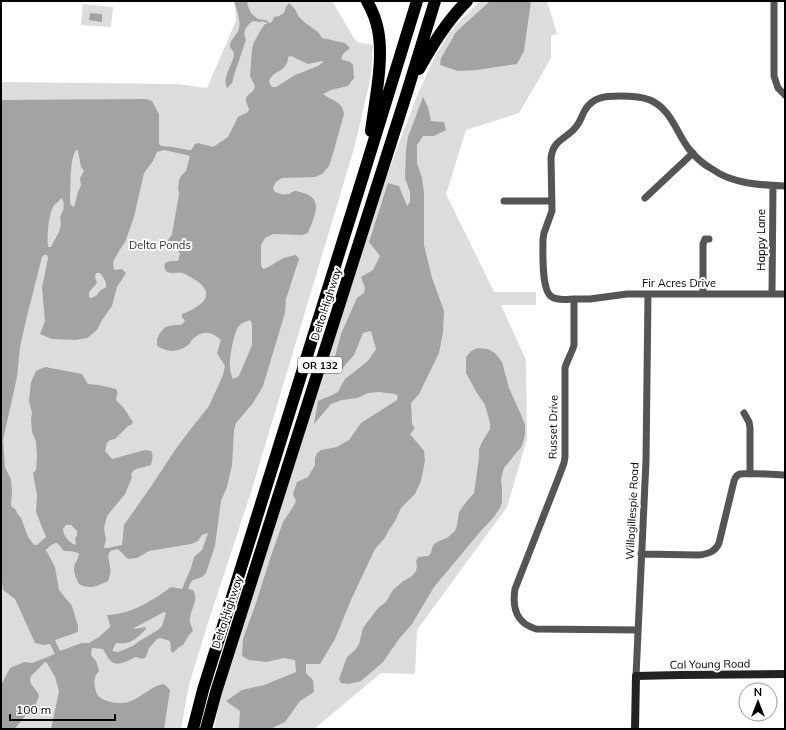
<svg xmlns="http://www.w3.org/2000/svg" width="786" height="730" font-family="Mulish,sans-serif">
<style>
.green{fill:#dcdcdc}
.water{fill:#a3a3a3;fill-rule:evenodd}
.lines{fill:none;stroke-linecap:round;stroke-linejoin:round}
.stream{stroke:#a3a3a3;stroke-width:2}
.minor{stroke:#555;stroke-width:7}
.secondary{stroke:#222;stroke-width:8}
.motorway{stroke:#000;stroke-width:12}
.labels{text-anchor:middle;stroke-width:4;stroke-linejoin:round;paint-order:stroke}
.shield{fill:#fff;stroke:#4c4c4c;stroke-width:1}
.shield-label{font-size:10px;font-weight:bold;fill:#000}
.street-label{font-size:11px;fill:#000;stroke:#fff}
.park-label{font-size:11px;fill:#333;stroke:#fff}
</style>
<rect width="100%" height="100%" fill="#fff"/>
<!-- green -->
<path class="green" d="M235 1H332L354 38 357 42 373 45 371 76 355 145 252 489 207 626 189 685 181 729H1V82L177 84 199 87 207 88 236 21Z
M480 1H547L557 34 551 36V58L519 113 466 130 446 194 494 292H536V305H501L526 360 527 439 507 507 417 630 415 674 381 673 314 729H214L221 694 235 647 290 479 386 178 417 96 436 54 448 35 455 26Z
M83 4 113 7 111 27 81 25Z"/>
<!-- water -->
<path class="water" d="M234 1H249L247 4 251 13 261 22 253 21C246 26 242 31 246 40L235 72 232 83 227 88C222 77 232 66 234 55 234 50 229 48 230 44 232 38 238 34 239 28 241 19 236 9 234 1Z
M490 1H531L524 51 517 64 477 70 458 71 440 65 441 58 456 32Z
M289 3 295 9 299 17 304 22 318 32 322 38 345 43 350 48 343 54 341 59 350 62 353 65 354 78 348 86 331 90 323 94C332 101 342 101 344 114L334 150 329 166 322 174 315 177 282 178 276 182 273 187 274 191C278 194 284 195 289 194 291 193 293 191 295 191 298 191 302 193 304 193 325 200 313 219 308 233L302 235 273 234 265 238 261 245V265L263 269C270 267 274 263 280 260 285 257 291 256 296 255L299 259 286 299 285 313 263 386 253 403 236 423 234 430 232 465 227 487 221 501 215 546 206 573 202 577 193 580 191 582 188 589 193 590C199 600 191 608 190 618 189 622 192 627 193 631L189 635 183 645 179 647 173 653 171 651 170 641 160 638 157 639 149 648 146 657 142 659 136 657C130 659 119 667 112 662 108 659 105 652 103 649L92 648 91 655 96 661 99 671C94 676 94 681 95 688 96 690 96 692 97 694 102 703 123 705 131 701 143 696 151 686 164 684L170 690 164 729H51L59 691 55 677 47 663 45 662 31 676 30 680 31 684 38 693 39 696 36 704 32 710 28 712 15 729H1V685L10 668 24 662 32 663 55 654 50 644 44 645 35 643 15 599 3 590 1 574V100L146 99 152 101 159 114V144L161 146 172 147 189 150H191L195 144 198 143 213 147 228 137 238 117 248 112 249 109C245 98 243 99 253 91L255 86 250 76 252 49 254 42 262 28 265 24H270L273 20 274 17 279 16 284 13 286 7ZM291 56 308 64 322 61 323 62 318 66 295 75 276 87H273L271 86 269 81C273 70 288 72 288 57ZM76 150 78 151 81 167 84 171 80 178 81 185 78 192 74 207 71 205 70 202C71 189 69 160 76 150ZM164 150 187 155 190 156 186 171 181 176 179 181 178 188 179 194 172 234 168 240V245L177 250 180 254 178 261H170L165 263C164 266 164 269 167 272 172 274 178 272 183 273 186 274 190 277 194 279 219 295 201 307 182 314V317L185 321 181 325H174L165 327 160 333 157 339V346C161 348 167 351 172 351 177 351 186 348 189 344 193 340 189 342 193 339 202 330 212 331 221 340L217 353 225 366 223 375 209 406 190 430 175 450 152 485 124 525 122 545 108 548H105L104 547 106 540 104 528 107 516 125 494 132 477 131 474 133 471 136 469 151 465C152 460 154 455 151 451L145 450 112 459 105 451 107 443 110 440 115 439 128 426 131 425 133 422C129 416 126 411 122 406 120 404 118 403 117 401 114 396 120 395 116 389L99 385 88 384 82 374 77 373 45 367 36 371 31 382 29 401 32 413 31 419 32 432 36 441 37 456 36 470 33 473 37 495 36 512 46 537 37 545H34L28 537 21 518 17 513 16 510 11 506 12 491 11 480 5 467 3 440 17 377 20 347 26 320 42 257 44 255H47L48 258 42 288 45 321 40 334 52 339 76 340 87 338 97 330 102 320 112 306 117 287 126 273 122 269 114 270 113 262 119 251 125 242 134 217 144 173 153 161 157 152ZM62 198C65 205 64 210 60 217 63 230 56 236 51 247H48C47 235 48 218 53 207 55 204 60 200 62 198ZM96 273H100C103 277 107 282 106 287L100 291 96 296 91 298 89 297V292L97 283 95 277ZM250 320 252 324V345L239 376 233 379C231 375 230 371 230 367 229 359 234 331 239 326 241 323 247 321 250 320ZM66 525H71L77 531V535L75 539 76 543 75 545C69 542 63 536 63 529ZM208 533 202 550 194 557 191 568 182 589 171 587C152 601 131 614 107 615L110 625V627L99 637 89 643H82L60 651 55 640 78 632V626L72 606 59 590 55 567 46 550 51 545 56 543C60 544 61 549 64 551 69 551 76 551 79 554 78 559 77 560 75 564 72 570 76 578 79 584 91 590 97 586 108 581 110 576 111 572 110 567 110 563 107 557 109 553 111 549 115 550 118 549L128 559 137 558 149 551 191 544 198 541 202 535ZM164 612 166 613 162 626 158 630 138 642 133 646 118 652 112 651 116 643C119 643 123 644 126 643 134 642 141 634 146 629L145 627 134 629V628Z
M90 13 102 14V22L89 20Z
M423 97 428 107 431 121 444 122 446 130 434 136H423L417 145V163L422 178 424 193V245L432 278 444 311 443 332 439 353 419 394 411 403 412 424 415 428 410 434 424 451 425 461 421 481 415 494 401 508 395 521 389 530 384 539 375 549 351 600 335 639 320 664H306V673L313 680 314 692 300 701 285 722 270 729H238L239 728 240 711 226 701 242 690 264 685 296 672 295 660 284 658 266 662 249 660 242 656 243 639 256 603 270 559 283 522 293 507 296 501 293 494 297 482 308 477 315 465V458L317 453 321 450 337 447 349 440 361 423 397 400 398 396 395 394 379 392 368 393 357 398 342 400 331 404 314 424 318 401 330 396 338 392 345 379 368 361 376 349 371 331 363 333 354 355 339 372 332 368 341 334 357 298 364 293 365 288 361 277 373 270 380 256 369 242 388 183 399 186 407 206 410 202V192L405 178 406 150 408 137Z
M478 348 488 349 495 353 502 362 509 388 522 417 525 425V434L522 446 504 468 501 479 502 490V502L500 508 493 518 479 533 434 587 412 624 399 639 383 662 361 681 349 684 341 683 339 679 347 657 356 649 359 644 363 628 378 608 386 602 393 590 402 582 412 576 416 571 417 566 416 561 418 557 428 556 431 553 432 548 434 544 439 541 447 538 455 531 457 525 459 512 467 501 474 493 479 458V449L482 442 490 429V423L485 405 477 393 466 373V357L471 351Z"/>
<g class="lines">
<!-- stream -->
<path class="stream" d="M258 20 265 21 270 24"/>
<!-- minor -->
<path class="minor" d="M774 1V76L778 88 785 95
M645 198 693 153
M504 201H552
M703 294V244L705 239H709
M772 294 773 186
M574 299H590L627 294H785
M744 413 749 422 750 428V474
M641 554 699 555C708 554 715 552 719 543L734 481C735 478 736 475 740 474 749 472 775 475 785 475
M638 630 536 629C516 623 512 608 515 589L558 479 564 463 565 457V368C567 360 572 353 574 345V299C568 299 558 301 552 297 541 291 543 251 543 239L544 233 552 211 551 158C553 138 569 139 578 124 581 120 582 115 585 110 593 97 605 96 620 96 630 96 640 96 650 100 671 109 676 132 689 149 695 157 703 164 712 169 733 184 760 185 785 186
M636 676 646 461 648 294"/>
<!-- secondary -->
<path class="secondary" d="M635 729 636 676 680 675 785 674"/>
<!-- motorway -->
<path class="motorway" d="M367 1C372 10 376 19 378 30 384 60 375 100 371 131
M419 69C433 44 447 21 467 1
M193 729 203 690 364 173 417 1
M206 729 216 692 408 89 435 1"/>
</g>
<g class="labels">
<!-- shield labels -->
<rect class="shield" x="298" y="357" width="44" height="16" rx="3"/>
<g class="shield-label">
<text x="320" y="369">OR 132</text>
</g>
<!-- street labels -->
<g class="street-label">
<text transform="translate(761 240) rotate(-90)" y="4">Happy Lane</text>
<text x="679" y="287">Fir Acres Drive</text>
<text transform="translate(326 304) rotate(-72)" y="4">Delta Highway</text>
<text transform="translate(553 427) rotate(-89)" y="4">Russet Drive</text>
<text transform="translate(632 511) rotate(-87)" y="4">Willagillespie Road</text>
<text transform="translate(227 612) rotate(-72)" y="4">Delta Highway</text>
<text transform="translate(710 664) rotate(-1)" y="4">Cal Young Road</text>
</g>
<!-- park labels -->
<g class="park-label">
<text x="160" y="249">Delta Ponds</text>
</g>
</g>
<!-- border -->
<rect width="786" height="730" fill="none" stroke="#000000" stroke-width="4"/>
<!-- north arrow -->
<g transform="translate(758 702)"><circle r="19" fill="#ffffff" stroke="#999999"/>
<path d="M0-3L7 15L0 10L-7 15Z" fill="#000000"/>
<text y="-6" font-size="11" font-weight="bold" text-anchor="middle" fill="#000000">N</text>
</g>
<!-- scale -->
<path d="M10 714v6h105v-6" fill="none" stroke="#000000" stroke-width="2"/>
<text x="16" y="714" font-size="12" fill="#000000" stroke="#ffffff" stroke-width="3" paint-order="stroke">100 m</text>
</svg>
